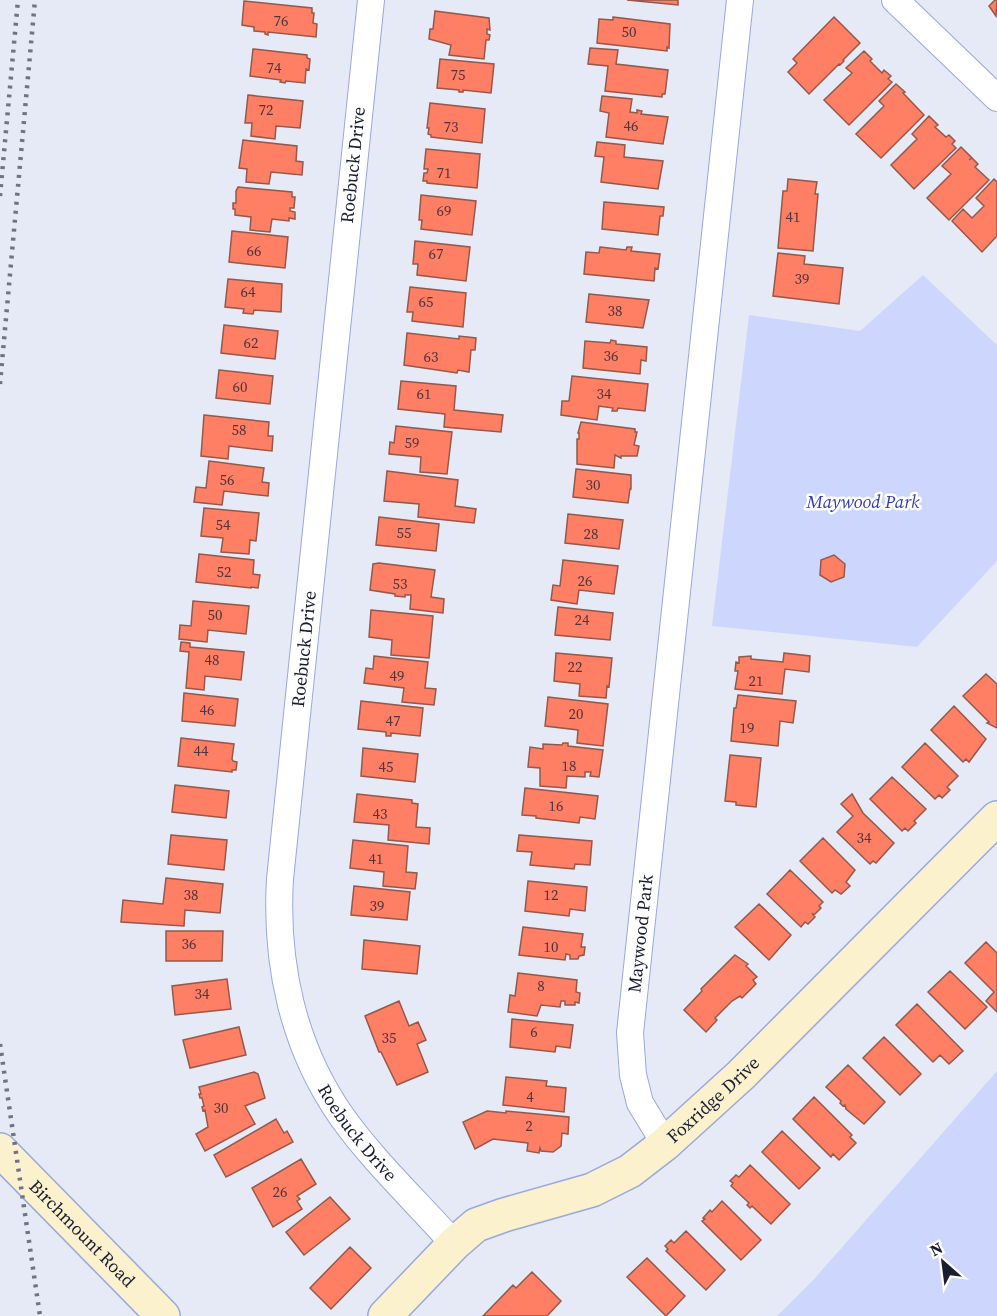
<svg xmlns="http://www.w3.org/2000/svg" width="997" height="1316" font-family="'Source Serif 4',serif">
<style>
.green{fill:#cdd7fe}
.building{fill:#ff7f64;stroke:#95584a;stroke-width:1.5}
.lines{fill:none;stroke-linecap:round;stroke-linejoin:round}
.street-casing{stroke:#99a7e0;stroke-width:28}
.secondary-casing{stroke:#99a7e0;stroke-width:36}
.street{stroke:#fff;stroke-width:26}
.secondary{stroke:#fbf1cd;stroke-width:33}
.rail{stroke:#6f7485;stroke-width:4.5;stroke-dasharray:3 6;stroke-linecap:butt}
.labels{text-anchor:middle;stroke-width:5;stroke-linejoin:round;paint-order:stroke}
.number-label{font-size:15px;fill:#52363e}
.street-label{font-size:18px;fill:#181d32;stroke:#fff}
.park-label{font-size:18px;font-style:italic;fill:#363bb7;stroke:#fff}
</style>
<rect width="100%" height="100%" fill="#e6eaf6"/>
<!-- green -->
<path class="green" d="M923 275 997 345V561L917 647 712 626 749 315 860 331Z
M997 1071V1316H777L815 1278Z"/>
<!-- building -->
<path class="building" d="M627 0H678V5Z
M995 0H997L996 16 989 6Z
M244 1 312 8V13H314L313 23 317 24 316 37 268 32V35L265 34V32L254 31V27L242 25Z
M435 11 489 18 490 30 487 29V34L490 35 489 40H486L484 59 449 55 451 45 429 39 430 29H433Z
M613 17 670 24 669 48 667 47V51L597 43 599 19 613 20Z
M834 17 860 43 843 60 844 61 840 65 839 64 809 94 788 72 797 63 793 59Z
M590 48 618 50 616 64 668 70 665 94H662V97L605 91 608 66 588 64Z
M253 49 307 55V58L310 59 309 70 306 69 305 83 286 81 285 83 280 82 281 80 250 76Z
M864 51 872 59 870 61 882 73 884 70 891 76 888 79 892 82 849 125 824 100 852 73 846 68Z
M440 59 494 64 491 93 463 90V92H459V90L437 88Z
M896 84 905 92 903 93 924 115 881 158 856 134 884 106 879 101Z
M248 95 303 101 300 128 276 126 275 139 251 136 252 123H245Z
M602 96 632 99 630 112 637 113V110L642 111 641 114 668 117 663 144 606 137 609 113 600 111Z
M430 103 485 109 482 143 431 137V135L428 134 429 128H427Z
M929 116 938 125 935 127 946 137 949 135 955 141 952 144 956 148 914 189 891 165 917 139 912 134Z
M243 140 297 146 296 161 303 162 302 175 271 172 269 184 246 182 247 169 239 168Z
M597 142 625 145 624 157 663 161 658 189 601 182 604 157 595 156Z
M961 147 972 158 969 160 972 158 978 164 975 167 989 180 949 220 927 198 951 174 942 166Z
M426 149 480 154 477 188 427 183V181H423L424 173H427L428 169H424Z
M788 179 817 182 815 194H818L813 251 778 248 783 191H787Z
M994 179 997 182V236L982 252 952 221 963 209 972 218 984 206 976 198Z
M238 187 292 192V197H295L294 208H290V211L295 212V219L289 218V221L272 219 270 232 250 230 251 217 235 215V209H233V203H236V191Z
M421 195 476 201 472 235 421 229 422 220H419Z
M604 202 664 207 663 216H660L658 235 602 229Z
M232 231 288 237 285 268 229 262Z
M415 241 470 247 466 281 417 275 418 264H413Z
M600 247 626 250 627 247H632L631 251 660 254 658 269 655 268 654 281 584 274 586 252 599 253Z
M778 253 805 256 804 264 843 268 839 304 773 296Z
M228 279 282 284 281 312 254 310 253 314 243 313 244 309 225 307Z
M410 287 466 293 463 327 412 321 413 312H407Z
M589 294 649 300 643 328 586 322Z
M224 325 278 331 275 359 221 353Z
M407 333 459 339V336L476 338 475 350H471L469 372 458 370 457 373 404 365Z
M611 340 616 341V344L647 347 646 361 641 360 640 374 583 368 585 341 610 343Z
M219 370 273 376 270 404 216 398Z
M572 376 648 384 645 411 618 408 617 411H612L613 408 599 406 597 420 561 415 562 401H569Z
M401 381 456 386 454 410 503 415 501 432 444 427 445 414 398 409Z
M204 415 269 422 268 436H273L272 451 229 446 228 459 201 456Z
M581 422 635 429V432H637L634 445 639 446 637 456H621V458L615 455 614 468 577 464V439H579V433H578Z
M396 426 452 432 447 474 420 472 421 457 389 454 390 442 394 443Z
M209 461 264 468 262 482 269 483 268 496 224 491 222 505 194 502 196 487 206 488Z
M576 469 631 475V489H630L628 503 573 497Z
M387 471 458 480 455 506 476 509 474 523 418 517 419 504 384 501Z
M204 508 259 513 256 541 250 540 249 554 221 552 223 538 201 536Z
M568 514 623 520 619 549 565 543Z
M379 517 439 524 436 551 376 545Z
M199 554 254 560 253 574 260 575 258 588 251 587V588L196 582Z
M834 555 845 564 844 577 831 582 820 575 821 560Z
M563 560 618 566 614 594 579 590 577 604 551 600 553 585 560 586Z
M379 563 435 570 431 597 444 599 443 613 410 609 411 595H405V597L395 596V594L370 590 373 564Z
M193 601 249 606 246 634 208 630 207 642 179 639 180 625 191 626Z
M558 607 613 613 610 640 555 635Z
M371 610 433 616 429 658 391 655 392 640 369 637Z
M181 642 190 643V647L244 652 241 680 205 676 204 690 186 688 189 652 180 651Z
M556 653 612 658 609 687 607 686 606 698 579 696 580 684 554 681Z
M784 653 810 656 809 672 785 669 782 694 735 689 738 671H735L736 662 739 663V657L751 656V659L783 662Z
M374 656 428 662 425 688 436 689 434 705 402 702 404 688 364 683 366 668 373 669Z
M986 674 997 684V728L987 723 989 722 963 696Z
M184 693 238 699 235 726 182 721Z
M738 695 796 701 793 723 780 721 778 746 731 741 734 708H736Z
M548 697 608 704 603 746 577 743 578 730 545 726Z
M361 701 423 708 420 736 391 733V736H386V732L358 729Z
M954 706 986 739 969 762 966 759 963 762 931 730Z
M181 738 234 744 232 759 233 761 237 762 236 770H232V772L178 766Z
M563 743H568V746L603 750 599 777 590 776 591 772H585V777L567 776 566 788 540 786V768L528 767 530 747 543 749V744L562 745Z
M925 743 958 776 947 787 950 790 942 798 939 795 935 799 902 767Z
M363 748 418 754 415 782 361 776Z
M730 755 761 758 756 807 736 805V802L725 801Z
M892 777 926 809 914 821 916 823 908 831 905 828 902 831 870 799Z
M175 785 229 791 226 818 172 812Z
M525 788 598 796 595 819 580 817 579 823 536 818V816L522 815Z
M357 794 412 800V803L418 804 416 827 430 828 429 844 388 840 389 825 354 822Z
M852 794 863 813 894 843 876 863 873 861 870 864 837 832 853 816 841 804Z
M171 835 227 840 224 870 168 864Z
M519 835 592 841 590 865 575 864 574 869 530 865 532 852 517 851Z
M823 838 855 870 846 882 850 886 841 894 835 890 832 893 800 861Z
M353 840 408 846 406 872 417 873 415 889 383 886 384 872 350 868Z
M790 870 823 902 819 906 821 908 814 915 812 913 815 917 808 924 805 922 801 927 767 894Z
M166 878 223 884 220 913 185 910 184 926 121 922 123 900 163 904Z
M528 881 587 887 585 911 570 909 569 916 525 911Z
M354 886 410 892 407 920 351 915Z
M759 904 791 935 769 960 735 927Z
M523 927 583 934 581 947H585L584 955 579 956 578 959H570V955L566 954 565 960 519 955Z
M166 931H223L222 961H166Z
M364 940 420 946 417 974 362 969Z
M986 942 997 953V1012L986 1001 994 992 965 963Z
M735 955 748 964 746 966 757 977 753 980 756 984 742 998 740 996 732 1001 715 1018 717 1020 706 1032 684 1010 702 991 701 989Z
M950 971 987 1007 965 1029 928 992Z
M518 973 577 980 576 992 580 993 579 1003 575 1002V1005H565V1001H561L560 1007 541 1005 537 1016 508 1012 510 995 515 996Z
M227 979 231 1009 175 1015 172 986Z
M399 1001 409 1026 418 1022 426 1040 417 1044 428 1072 397 1085 381 1052H379L365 1016Z
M917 1004 963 1051 949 1064 940 1055 933 1062 896 1025Z
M512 1019 573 1025 570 1048 556 1046 555 1052 510 1047Z
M239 1027 246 1055 190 1068 183 1040Z
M884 1037 921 1074 900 1095 863 1058Z
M848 1065 885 1102 864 1124 846 1109 845 1105 843 1106 840 1103 841 1101 826 1087Z
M254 1072 258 1074 265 1098 245 1106 255 1124 205 1151 196 1134 208 1127 205 1110 203 1111 202 1107 204 1106 202 1098H200L199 1094H201L199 1087Z
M506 1077 547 1081 546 1086 566 1088 564 1112 503 1105Z
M814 1097 852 1135 850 1137 856 1143 839 1160 833 1154 831 1157 793 1119Z
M487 1111 506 1113V1111L569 1117 568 1134 562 1133 561 1146 553 1152 541 1151 540 1148 539 1153 527 1151 528 1143 493 1139 475 1149 463 1122Z
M276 1119 284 1133 287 1131 293 1142 226 1177 214 1155Z
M782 1131 820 1168 799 1189 762 1152Z
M301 1159 316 1184 297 1196 300 1199 297 1201 302 1209 273 1227 252 1188Z
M750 1165 790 1204 771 1224 752 1206 750 1208 747 1205 749 1203 731 1186 733 1183 730 1181 736 1175 739 1177Z
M330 1197 350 1219 304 1255 286 1232Z
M722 1201 761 1240 741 1260 702 1221 705 1219 703 1218 710 1210 712 1212Z
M686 1231 725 1270 706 1290 666 1251 668 1249 665 1246 671 1240 674 1243Z
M350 1247 371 1268 331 1309 310 1288Z
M647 1258 685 1296 666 1316 627 1277Z
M532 1272 561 1301 547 1316H483L513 1285 516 1288Z"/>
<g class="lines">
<!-- street casing -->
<g class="street-casing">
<g id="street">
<path id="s1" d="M371 0 280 879C275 964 293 1047 342 1117 375 1163 417 1202 454 1244"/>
<path d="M895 0 997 98"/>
<path id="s2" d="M665 1144 640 1103 633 1075 630 1033 740 0"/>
</g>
</g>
<!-- secondary casing -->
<g class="secondary-casing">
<g id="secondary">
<path id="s3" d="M0 1150 163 1316"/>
<path id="s4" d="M385 1316 454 1244 476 1225 504 1215 592 1190 630 1171 665 1144 741 1075 997 818"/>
</g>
</g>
<!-- street -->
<use href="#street" class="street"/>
<!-- secondary -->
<use href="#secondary" class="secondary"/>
<!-- rail -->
<path class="rail" d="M0 196 18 0
M0 384 35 0
M0 1044 40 1316"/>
</g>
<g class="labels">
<!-- number labels -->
<g class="number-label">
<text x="281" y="26">76</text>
<text x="629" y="37">50</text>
<text x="274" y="73">74</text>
<text x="458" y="80">75</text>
<text x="266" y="115">72</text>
<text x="631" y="131">46</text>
<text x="451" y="132">73</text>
<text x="444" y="178">71</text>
<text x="444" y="216">69</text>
<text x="793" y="222">41</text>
<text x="254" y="256">66</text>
<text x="436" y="259">67</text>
<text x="802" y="284">39</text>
<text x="248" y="297">64</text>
<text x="426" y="307">65</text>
<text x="615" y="316">38</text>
<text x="251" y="348">62</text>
<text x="611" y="361">36</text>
<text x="431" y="362">63</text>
<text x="240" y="392">60</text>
<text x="424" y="399">61</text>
<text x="604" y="399">34</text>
<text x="239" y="435">58</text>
<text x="412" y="448">59</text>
<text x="227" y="485">56</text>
<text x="593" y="490">30</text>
<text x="223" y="530">54</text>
<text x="404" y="538">55</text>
<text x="591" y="539">28</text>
<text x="224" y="577">52</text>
<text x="585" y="586">26</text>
<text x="400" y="589">53</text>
<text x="215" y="620">50</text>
<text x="582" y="625">24</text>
<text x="212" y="665">48</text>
<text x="575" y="672">22</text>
<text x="397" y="681">49</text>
<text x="756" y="686">21</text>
<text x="207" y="715">46</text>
<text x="576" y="719">20</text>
<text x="393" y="726">47</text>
<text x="747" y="733">19</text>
<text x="201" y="756">44</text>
<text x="569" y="771">18</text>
<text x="386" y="772">45</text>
<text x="556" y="811">16</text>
<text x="380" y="819">43</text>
<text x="864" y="843">34</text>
<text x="376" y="864">41</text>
<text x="191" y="900">38</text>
<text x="551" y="900">12</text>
<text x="377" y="911">39</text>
<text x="189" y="949">36</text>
<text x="551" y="952">10</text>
<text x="541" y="991">8</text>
<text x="202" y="999">34</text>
<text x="534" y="1037">6</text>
<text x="389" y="1043">35</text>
<text x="530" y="1102">4</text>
<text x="221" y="1113">30</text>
<text x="529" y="1131">2</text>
<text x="280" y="1197">26</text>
</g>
<!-- street labels -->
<g class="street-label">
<text transform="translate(353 165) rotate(-84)" y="6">Roebuck Drive</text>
<text transform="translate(304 649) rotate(-84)" y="6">Roebuck Drive</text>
<text dy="6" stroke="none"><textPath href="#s2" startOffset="219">Maywood Park</textPath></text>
<text dy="6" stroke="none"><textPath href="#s4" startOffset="402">Foxridge Drive</textPath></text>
<text dy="6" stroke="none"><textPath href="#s1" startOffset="1156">Roebuck Drive</textPath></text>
<text dy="6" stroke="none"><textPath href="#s3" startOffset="117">Birchmount Road</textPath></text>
</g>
<!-- park labels -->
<g class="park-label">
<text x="863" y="508">Maywood Park</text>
</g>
</g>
<!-- north arrow -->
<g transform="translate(943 1262) rotate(332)" stroke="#ffffff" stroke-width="4.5" paint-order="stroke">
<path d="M0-4.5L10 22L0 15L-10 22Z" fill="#181d32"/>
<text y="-9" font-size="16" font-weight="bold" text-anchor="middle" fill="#181d32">N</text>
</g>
</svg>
